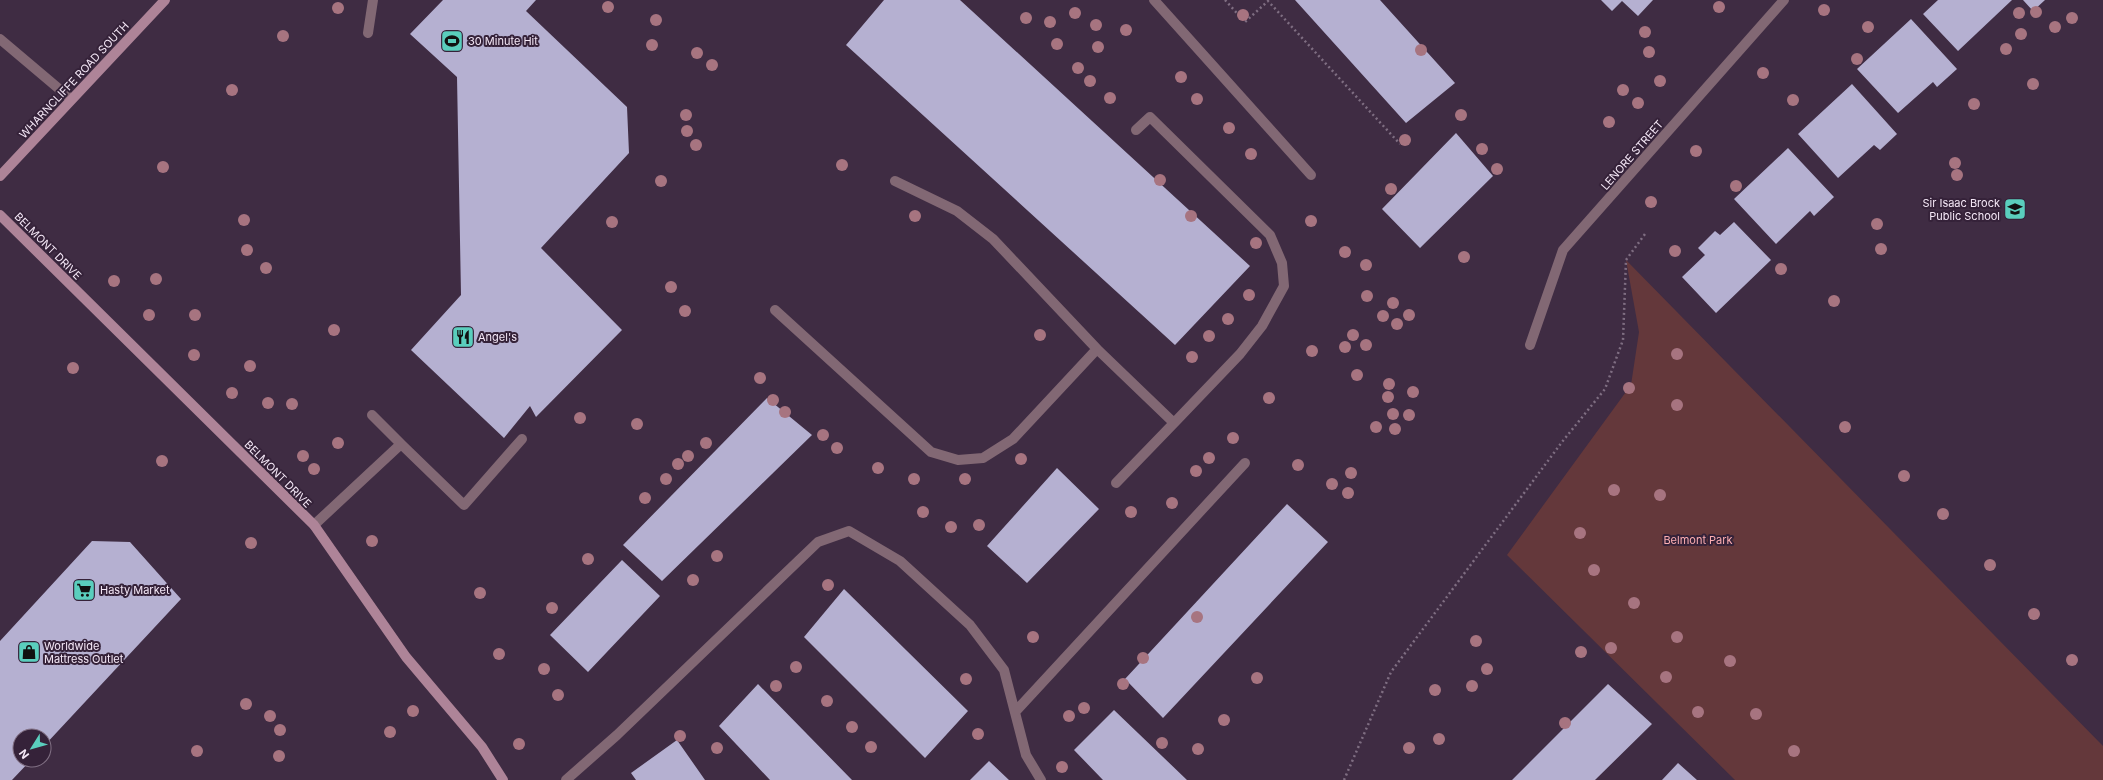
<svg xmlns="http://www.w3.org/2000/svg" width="2103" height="780" font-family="Inter,sans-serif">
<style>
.green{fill:#64383b}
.building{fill:#b5b0d1}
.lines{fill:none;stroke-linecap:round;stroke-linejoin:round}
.path{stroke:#7f6e82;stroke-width:2.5;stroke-dasharray:2 3;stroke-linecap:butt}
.lane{stroke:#826874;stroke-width:10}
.street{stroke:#826874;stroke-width:10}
.secondary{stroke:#ae8498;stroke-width:10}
.tree{fill:#a77480}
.labels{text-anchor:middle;stroke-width:4;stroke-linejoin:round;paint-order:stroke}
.poi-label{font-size:11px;fill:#f5e8f7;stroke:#352239;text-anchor:start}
.street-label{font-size:11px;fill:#f5e8f7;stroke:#352239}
.park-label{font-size:11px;fill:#fcaeb2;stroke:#352239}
</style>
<rect width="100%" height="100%" fill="#3f2c43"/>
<!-- green -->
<path class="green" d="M1626 260 2103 746V780H1735L1507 555 1631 385 1639 332Z"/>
<!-- building -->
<path class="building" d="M443 0H536L526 11 627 107 629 153 541 248 622 330 536 417 530 406 504 438 411 350 461 295 457 77 410 34Z
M884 0H960L1250 266 1175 345 846 45Z
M1295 0H1380L1455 83 1406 123Z
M1601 0H1653L1638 16 1622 1 1612 11Z
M1938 0H2012L1958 51 1923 14Z
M2023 0H2045L2033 11Z
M1911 19 1957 69 1937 87 1933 82 1898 113 1857 69Z
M1852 84 1897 134 1880 150 1874 145 1838 178 1798 134Z
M1456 133 1493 176 1420 248 1382 209Z
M1788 148 1834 197 1814 216 1810 211 1776 244 1734 199Z
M1734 222 1771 260 1716 313 1682 277 1705 255 1698 248 1715 231 1720 235Z
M767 398 812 435 662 581 623 545Z
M1057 468 1099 509 1027 583 987 546Z
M1287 504 1328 542 1163 718 1125 679Z
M92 541 130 542 181 599 44 746V736H20V760H31L12 780H0V641Z
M622 560 660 596 588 672 550 635Z
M844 589 968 711 925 758 804 637Z
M758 684 852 780H770L719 726Z
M1608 684 1652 724 1595 780H1512Z
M1114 710 1187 780H1103L1074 750Z
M677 740 705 780H636L631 773Z
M989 761 1009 780H970Z
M1678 763 1697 780H1662Z"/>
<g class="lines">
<!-- path -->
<path class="path" d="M1225 0 1245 22 1268 1 1400 144
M1344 780 1391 672 1562 442 1605 389 1623 340 1626 260 1645 234"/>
<!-- lane -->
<path class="lane" d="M1154 0 1311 175
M368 33 373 0
M0 39 71 99
M775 310 931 452 958 460 983 458 1013 439 1097 349 993 239 957 211 895 181
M1097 349 1174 423 1240 354 1262 326 1284 286 1282 263 1270 235 1150 117 1136 130
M372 415 401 444
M1116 483 1174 423
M314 525 401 444 464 505 522 439
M1015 712 1245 463
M566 780 617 735 818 542 849 531 900 561 970 625 1004 670 1026 755 1041 780"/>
<!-- street -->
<path class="street" d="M1530 345 1563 250 1784 0"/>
<!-- secondary -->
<path class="secondary" d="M0 176 165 0
M0 215 314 525 406 657 482 747 503 780"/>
</g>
<!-- trees -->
<g class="tree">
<circle cx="608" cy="7" r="6"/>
<circle cx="1719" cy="7" r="6"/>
<circle cx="338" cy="8" r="6"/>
<circle cx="1824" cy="10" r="6"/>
<circle cx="2036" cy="12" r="6"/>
<circle cx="1075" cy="13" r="6"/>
<circle cx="2019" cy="13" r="6"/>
<circle cx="1243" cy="15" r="6"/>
<circle cx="1026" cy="18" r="6"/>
<circle cx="2072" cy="18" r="6"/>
<circle cx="656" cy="20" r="6"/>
<circle cx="1050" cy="22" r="6"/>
<circle cx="1096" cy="25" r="6"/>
<circle cx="1868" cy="27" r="6"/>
<circle cx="2055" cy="27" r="6"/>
<circle cx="1126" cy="30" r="6"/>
<circle cx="1645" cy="32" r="6"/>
<circle cx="2021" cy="34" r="6"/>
<circle cx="283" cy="36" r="6"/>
<circle cx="1057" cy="44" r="6"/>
<circle cx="652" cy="45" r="6"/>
<circle cx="1098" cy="47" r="6"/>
<circle cx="2006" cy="49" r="6"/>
<circle cx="1421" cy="50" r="6"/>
<circle cx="1649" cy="52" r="6"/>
<circle cx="697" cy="53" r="6"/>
<circle cx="1857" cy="59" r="6"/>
<circle cx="712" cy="65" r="6"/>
<circle cx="1078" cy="68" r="6"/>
<circle cx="1763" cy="73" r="6"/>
<circle cx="1181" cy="77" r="6"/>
<circle cx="1090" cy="81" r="6"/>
<circle cx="1660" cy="81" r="6"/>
<circle cx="2033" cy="84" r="6"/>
<circle cx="232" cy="90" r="6"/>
<circle cx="1623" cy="90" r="6"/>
<circle cx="1110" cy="98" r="6"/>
<circle cx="1197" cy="99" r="6"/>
<circle cx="1793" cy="100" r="6"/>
<circle cx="1638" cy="103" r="6"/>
<circle cx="1974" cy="104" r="6"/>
<circle cx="686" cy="115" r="6"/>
<circle cx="1461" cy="115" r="6"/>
<circle cx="1609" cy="122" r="6"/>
<circle cx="1229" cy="128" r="6"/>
<circle cx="687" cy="131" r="6"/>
<circle cx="1405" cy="140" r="6"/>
<circle cx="696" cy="145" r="6"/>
<circle cx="1482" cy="149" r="6"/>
<circle cx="1696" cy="151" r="6"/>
<circle cx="1251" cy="154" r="6"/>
<circle cx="1955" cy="163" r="6"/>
<circle cx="842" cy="165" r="6"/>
<circle cx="163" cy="167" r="6"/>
<circle cx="1497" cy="169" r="6"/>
<circle cx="1957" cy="175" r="6"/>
<circle cx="1160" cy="180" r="6"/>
<circle cx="661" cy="181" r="6"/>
<circle cx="1736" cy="186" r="6"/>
<circle cx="1391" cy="189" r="6"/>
<circle cx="1651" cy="202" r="6"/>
<circle cx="915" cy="216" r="6"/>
<circle cx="1191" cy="216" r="6"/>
<circle cx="244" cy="220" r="6"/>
<circle cx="1311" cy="221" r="6"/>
<circle cx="612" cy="222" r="6"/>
<circle cx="1877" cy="224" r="6"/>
<circle cx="1256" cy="243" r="6"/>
<circle cx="1881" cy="249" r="6"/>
<circle cx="247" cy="250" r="6"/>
<circle cx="1675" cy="251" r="6"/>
<circle cx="1345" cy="252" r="6"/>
<circle cx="1464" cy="257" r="6"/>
<circle cx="1366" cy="265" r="6"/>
<circle cx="266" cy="268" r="6"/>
<circle cx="1781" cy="269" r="6"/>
<circle cx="156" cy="279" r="6"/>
<circle cx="114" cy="281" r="6"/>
<circle cx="671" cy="287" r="6"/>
<circle cx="1249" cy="295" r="6"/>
<circle cx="1367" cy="296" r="6"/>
<circle cx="1834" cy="301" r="6"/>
<circle cx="1393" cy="303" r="6"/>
<circle cx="685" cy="311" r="6"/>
<circle cx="149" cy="315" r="6"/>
<circle cx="195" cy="315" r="6"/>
<circle cx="1409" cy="315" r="6"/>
<circle cx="1383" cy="316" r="6"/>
<circle cx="1228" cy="319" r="6"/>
<circle cx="1397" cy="324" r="6"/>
<circle cx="334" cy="330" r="6"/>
<circle cx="1040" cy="335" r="6"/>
<circle cx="1353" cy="335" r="6"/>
<circle cx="1209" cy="336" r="6"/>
<circle cx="1366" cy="345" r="6"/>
<circle cx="1345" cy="347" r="6"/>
<circle cx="1312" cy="351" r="6"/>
<circle cx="1677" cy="354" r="6"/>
<circle cx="194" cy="355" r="6"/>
<circle cx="1192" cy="357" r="6"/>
<circle cx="250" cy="366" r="6"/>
<circle cx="73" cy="368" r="6"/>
<circle cx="1357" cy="375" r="6"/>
<circle cx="760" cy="378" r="6"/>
<circle cx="1389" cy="384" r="6"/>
<circle cx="1629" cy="388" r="6"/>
<circle cx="1413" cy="392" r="6"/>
<circle cx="232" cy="393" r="6"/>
<circle cx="1388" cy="397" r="6"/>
<circle cx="1269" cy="398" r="6"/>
<circle cx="773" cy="400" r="6"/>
<circle cx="268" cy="403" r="6"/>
<circle cx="292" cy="404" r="6"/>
<circle cx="1677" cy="405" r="6"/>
<circle cx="785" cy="412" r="6"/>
<circle cx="1393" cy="414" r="6"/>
<circle cx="1409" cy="415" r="6"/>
<circle cx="580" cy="418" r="6"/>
<circle cx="637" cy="424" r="6"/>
<circle cx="1376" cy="427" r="6"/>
<circle cx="1845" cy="427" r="6"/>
<circle cx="1395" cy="429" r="6"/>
<circle cx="823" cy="435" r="6"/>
<circle cx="1233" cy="438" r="6"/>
<circle cx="338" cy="443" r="6"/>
<circle cx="706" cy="443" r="6"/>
<circle cx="837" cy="448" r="6"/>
<circle cx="303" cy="456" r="6"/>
<circle cx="688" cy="456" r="6"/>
<circle cx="1209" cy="458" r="6"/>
<circle cx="1021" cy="459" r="6"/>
<circle cx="162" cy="461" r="6"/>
<circle cx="678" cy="464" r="6"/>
<circle cx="1298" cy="465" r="6"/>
<circle cx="878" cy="468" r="6"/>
<circle cx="314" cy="469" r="6"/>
<circle cx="1196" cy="471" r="6"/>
<circle cx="1351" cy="473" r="6"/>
<circle cx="1904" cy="476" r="6"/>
<circle cx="666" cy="479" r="6"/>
<circle cx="914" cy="479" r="6"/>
<circle cx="965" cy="479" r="6"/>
<circle cx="1332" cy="484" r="6"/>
<circle cx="1614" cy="490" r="6"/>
<circle cx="1348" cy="493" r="6"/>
<circle cx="1660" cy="495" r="6"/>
<circle cx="645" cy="498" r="6"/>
<circle cx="1172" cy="503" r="6"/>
<circle cx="923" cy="512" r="6"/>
<circle cx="1131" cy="512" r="6"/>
<circle cx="1943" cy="514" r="6"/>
<circle cx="979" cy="525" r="6"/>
<circle cx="951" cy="527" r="6"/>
<circle cx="1580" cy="533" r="6"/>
<circle cx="372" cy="541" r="6"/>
<circle cx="251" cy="543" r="6"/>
<circle cx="717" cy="556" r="6"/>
<circle cx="588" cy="559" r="6"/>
<circle cx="1990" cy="565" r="6"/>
<circle cx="1594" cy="570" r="6"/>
<circle cx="693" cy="580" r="6"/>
<circle cx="828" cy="585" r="6"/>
<circle cx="480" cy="593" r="6"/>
<circle cx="1634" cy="603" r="6"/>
<circle cx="552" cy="608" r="6"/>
<circle cx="2034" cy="614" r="6"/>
<circle cx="1197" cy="617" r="6"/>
<circle cx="1033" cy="637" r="6"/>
<circle cx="1677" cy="637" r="6"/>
<circle cx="1476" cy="641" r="6"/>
<circle cx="1611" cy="648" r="6"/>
<circle cx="1581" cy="652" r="6"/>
<circle cx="499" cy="654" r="6"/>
<circle cx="1143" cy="658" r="6"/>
<circle cx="2072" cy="660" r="6"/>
<circle cx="1730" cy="661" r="6"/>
<circle cx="796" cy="667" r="6"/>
<circle cx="544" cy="669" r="6"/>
<circle cx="1487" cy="669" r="6"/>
<circle cx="1666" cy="677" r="6"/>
<circle cx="1257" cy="678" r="6"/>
<circle cx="966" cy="679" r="6"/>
<circle cx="1123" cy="684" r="6"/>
<circle cx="776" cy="686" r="6"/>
<circle cx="1472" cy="686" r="6"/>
<circle cx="1435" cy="690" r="6"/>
<circle cx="558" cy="695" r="6"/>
<circle cx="827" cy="701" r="6"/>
<circle cx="246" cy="704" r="6"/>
<circle cx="1084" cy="708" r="6"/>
<circle cx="413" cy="711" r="6"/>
<circle cx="1698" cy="712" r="6"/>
<circle cx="1756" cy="714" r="6"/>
<circle cx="270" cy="716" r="6"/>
<circle cx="1069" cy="716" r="6"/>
<circle cx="1224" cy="720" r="6"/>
<circle cx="1565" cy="723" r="6"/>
<circle cx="852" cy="727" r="6"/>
<circle cx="280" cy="730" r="6"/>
<circle cx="390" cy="732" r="6"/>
<circle cx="978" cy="734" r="6"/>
<circle cx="680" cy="736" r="6"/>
<circle cx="1439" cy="739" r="6"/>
<circle cx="1162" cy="743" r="6"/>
<circle cx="519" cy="744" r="6"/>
<circle cx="871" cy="747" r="6"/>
<circle cx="717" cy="748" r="6"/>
<circle cx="1409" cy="748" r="6"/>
<circle cx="1198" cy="749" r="6"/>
<circle cx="197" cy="751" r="6"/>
<circle cx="1794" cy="751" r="6"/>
<circle cx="279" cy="756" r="6"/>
<circle cx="1062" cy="767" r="6"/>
</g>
<!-- icons -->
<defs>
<g id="stadium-square" transform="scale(1.15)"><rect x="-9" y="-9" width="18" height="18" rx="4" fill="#5acebd" stroke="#352239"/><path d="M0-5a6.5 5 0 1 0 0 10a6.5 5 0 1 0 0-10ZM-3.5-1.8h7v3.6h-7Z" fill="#111"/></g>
<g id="school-square" transform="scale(1.15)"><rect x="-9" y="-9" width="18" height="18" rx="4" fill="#5acebd" stroke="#352239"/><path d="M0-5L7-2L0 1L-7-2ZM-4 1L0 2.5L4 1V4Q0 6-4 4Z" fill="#111"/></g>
<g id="restaurant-square" transform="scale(1.15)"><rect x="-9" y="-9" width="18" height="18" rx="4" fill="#5acebd" stroke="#352239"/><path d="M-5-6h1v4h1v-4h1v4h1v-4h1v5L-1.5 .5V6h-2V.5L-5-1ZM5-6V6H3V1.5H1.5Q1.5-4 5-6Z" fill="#111"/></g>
<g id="supermarket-square" transform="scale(1.15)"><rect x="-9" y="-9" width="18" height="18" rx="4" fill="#5acebd" stroke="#352239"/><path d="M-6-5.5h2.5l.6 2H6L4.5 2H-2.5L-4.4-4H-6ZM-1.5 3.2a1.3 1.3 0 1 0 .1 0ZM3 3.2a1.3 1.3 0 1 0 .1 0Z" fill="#111"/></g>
<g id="shop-square" transform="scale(1.15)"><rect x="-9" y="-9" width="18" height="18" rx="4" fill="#5acebd" stroke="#352239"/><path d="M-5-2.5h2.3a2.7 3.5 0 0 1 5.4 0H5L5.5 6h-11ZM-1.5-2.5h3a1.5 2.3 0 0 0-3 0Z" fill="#111"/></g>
</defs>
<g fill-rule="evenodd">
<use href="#stadium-square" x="452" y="41"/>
<use href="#school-square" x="2015" y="209"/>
<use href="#restaurant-square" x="463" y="337"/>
<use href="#supermarket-square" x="84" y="590"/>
<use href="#shop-square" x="29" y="652"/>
</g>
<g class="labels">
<!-- poi labels -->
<g class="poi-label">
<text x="468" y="45">30 Minute Hit</text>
<text x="2000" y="207" text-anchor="end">Sir Isaac Brock<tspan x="2000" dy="13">Public School</tspan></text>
<text x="478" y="341">Angel's</text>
<text x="100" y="594">Hasty Market</text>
<text x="44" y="650">Worldwide<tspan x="44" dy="13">Mattress Outlet</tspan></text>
</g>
<!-- street labels -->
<g class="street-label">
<text transform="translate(74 80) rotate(-47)" y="4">WHARNCLIFFE ROAD SOUTH</text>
<text transform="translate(1632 155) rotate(-49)" y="4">LENORE STREET</text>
<text transform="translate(48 246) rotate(45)" y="4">BELMONT DRIVE</text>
<text transform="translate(278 474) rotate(45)" y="4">BELMONT DRIVE</text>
</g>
<!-- park labels -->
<g class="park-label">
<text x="1698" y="544">Belmont Park</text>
</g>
</g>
<!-- north arrow -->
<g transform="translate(32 748) rotate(233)"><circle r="19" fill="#352239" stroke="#827185"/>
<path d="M0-3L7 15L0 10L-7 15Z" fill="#5acebd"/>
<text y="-6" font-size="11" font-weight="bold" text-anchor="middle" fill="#f5e8f7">N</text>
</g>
</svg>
